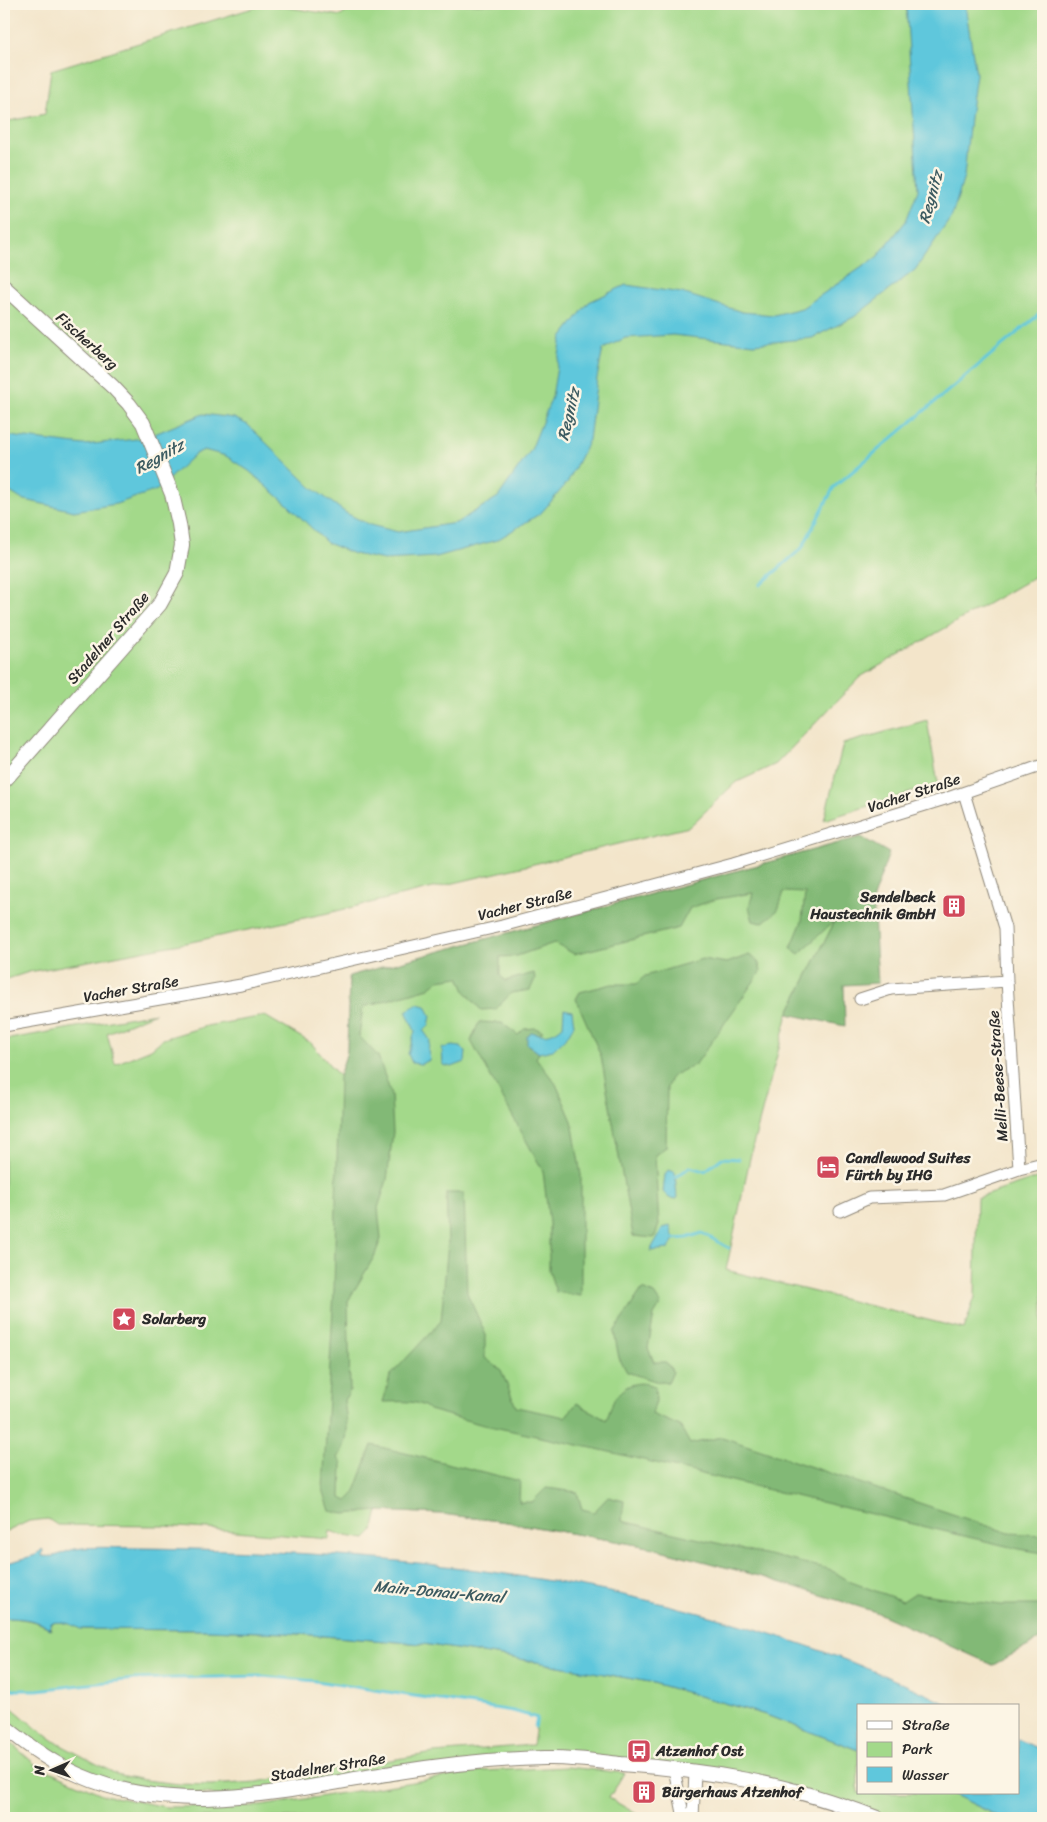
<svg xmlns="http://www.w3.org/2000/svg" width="1047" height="1822" font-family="Sriracha,sans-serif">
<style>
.green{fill:#a3d98a;stroke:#67825a}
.forest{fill:#82b976;stroke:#567250}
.water{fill:#5fc7dc;stroke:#457984}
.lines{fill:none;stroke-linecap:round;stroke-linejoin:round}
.stream{stroke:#5fc7dc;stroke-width:3}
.minor-casing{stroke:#8f887a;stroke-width:13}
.major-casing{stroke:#8f887a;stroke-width:16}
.minor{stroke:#fff;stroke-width:11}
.major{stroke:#fff;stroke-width:14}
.labels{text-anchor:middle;stroke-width:5;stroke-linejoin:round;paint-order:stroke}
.street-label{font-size:15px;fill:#2b2b2b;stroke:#fcf5e5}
.poi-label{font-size:15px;font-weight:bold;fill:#2b2b2b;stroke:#fcf5e5;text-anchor:start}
.water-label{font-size:16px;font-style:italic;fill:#3b5a60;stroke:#fcf5e5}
</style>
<rect width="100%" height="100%" fill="#fcf5e5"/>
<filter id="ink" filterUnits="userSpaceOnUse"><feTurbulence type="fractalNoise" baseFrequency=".02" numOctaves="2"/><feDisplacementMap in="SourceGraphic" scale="10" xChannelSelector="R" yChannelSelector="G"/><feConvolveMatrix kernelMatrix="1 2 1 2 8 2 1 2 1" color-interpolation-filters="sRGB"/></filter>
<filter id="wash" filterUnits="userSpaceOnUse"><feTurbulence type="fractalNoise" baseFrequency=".0096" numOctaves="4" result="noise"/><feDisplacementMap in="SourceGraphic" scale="20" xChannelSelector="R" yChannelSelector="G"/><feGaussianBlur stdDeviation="1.12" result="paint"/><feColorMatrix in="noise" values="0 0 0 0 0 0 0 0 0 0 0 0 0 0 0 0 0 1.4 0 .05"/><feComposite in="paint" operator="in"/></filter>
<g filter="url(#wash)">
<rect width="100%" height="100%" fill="#f3e5ca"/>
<!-- green -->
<path class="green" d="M266 4 341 16 356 4H1043V572L860 677 776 764 735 783 689 827 328 913 191 942 29 972 4 980V122L45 114 51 70Z
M927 720 938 784 824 820 843 744Z
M861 837 837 917 788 1014 752 1149 726 1270 964 1329 975 1297 977 1198 1043 1176V1638L993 1665 876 1612 767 1578 649 1547 507 1522 442 1514 378 1511 373 1532 366 1539 346 1536 330 1531 329 1539 236 1531 163 1526 57 1525 48 1519 29 1521 4 1533V1040L155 1013 107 1033 115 1064 151 1049 163 1039 206 1026 265 1016 311 1043 339 1076 347 1052 349 976Z
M4 1618C20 1618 38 1620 52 1630L50 1623C61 1621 71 1623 81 1629L209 1630 286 1633 423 1644 502 1656 650 1682 766 1715 858 1750V1793H951L1001 1818H877L749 1780 547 1758 234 1797 105 1785 4 1726V1701L36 1728 59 1744 116 1774 144 1780 179 1784 211 1785 256 1782 434 1753 533 1745 537 1718 513 1711 393 1693 315 1681 262 1676 135 1679 37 1690H16L4 1686Z
M4 1737 36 1765 104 1795 166 1807 261 1806 482 1771 567 1767 624 1773 609 1798 640 1816 629 1818H4Z"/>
<!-- forest -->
<path class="forest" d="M861 837 889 853 873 898 878 983 844 985 845 1026 788 1014 836 919 799 954 791 948 802 921 805 893 784 892 778 910 762 923 753 921 749 907 753 893 717 899 690 908 679 928 574 954 554 943 517 956 500 957V975L505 981 534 973 535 979 530 990 511 993 496 1009 481 1010 465 991 459 977 439 980 429 988 363 1007 359 1036 378 1056 391 1094 393 1132 387 1180 378 1208 381 1239 374 1257 348 1301 350 1391 344 1400C347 1423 351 1438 338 1458L342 1463 341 1498 347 1501 354 1494 372 1445 520 1481 519 1502H532L546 1488 577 1492 582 1509 594 1512 608 1497 624 1501 622 1521 829 1569 851 1582 903 1601 915 1593 1001 1605H1043V1638L993 1665 876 1612 767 1578 649 1547 507 1522 442 1514 378 1511 344 1514 330 1511 323 1489 334 1291 339 1077 347 1052 349 976Z
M749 955 758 961 761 971 696 1064 672 1076 667 1087 666 1147 655 1155 659 1225 654 1238 633 1236 601 1056 576 999 580 992 612 984H636L645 976 702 959 727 963Z
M479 1022 502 1023 518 1035 524 1029 535 1028 543 1031 527 1044 539 1053 536 1058 556 1084 572 1121 581 1175V1296L556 1292 549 1271V1223L543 1171 471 1041Z
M446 1193H464L467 1293 485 1333V1358L501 1370 516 1407 565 1417 577 1403 606 1420C610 1413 612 1400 618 1394 628 1383 642 1380 655 1387L656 1401 652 1414 680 1426 690 1444 722 1437 1009 1533 1043 1535V1553L1019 1549 601 1450 480 1424 429 1410C420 1399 397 1402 383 1402L390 1376 441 1321 448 1242Z
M642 1289 654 1294 661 1304 654 1315 648 1348 654 1362H666L673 1372 668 1383 655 1381 627 1372 619 1358 614 1332Z"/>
<!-- water -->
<path class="water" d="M906 4H965L976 74 970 118 964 177 952 216 915 270 854 317 812 338 754 344 673 335 625 338 603 349 597 378 589 440 567 483 541 513 497 540 436 557 384 560 354 554 327 543 287 504 249 471 226 456 204 450 195 454 157 490 116 504 74 511 21 499 4 488V434L9 436 84 445 145 438 203 414 234 418 248 425 311 487 346 513 370 525 398 532 456 523 498 497 531 450 552 397 562 337 589 302 626 285 682 293 742 312 774 315 802 308 877 257 906 221 918 190Z
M418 1004 426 1006 431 1016 429 1026 423 1030 430 1040 428 1051 430 1060 421 1064 412 1063 408 1054 415 1031 406 1011Z
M564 1009 572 1011 574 1025 569 1034 553 1050 539 1053 527 1044V1036L531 1032C545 1036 552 1036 563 1026Z
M453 1046 460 1047 466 1051 465 1062 452 1067 443 1065 442 1048Z
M668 1170 675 1172 677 1199 669 1198 663 1192 665 1175Z
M670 1226 674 1239 669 1249 650 1251 663 1228Z
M138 1548C414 1551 700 1582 951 1706H858V1750L766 1715 650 1682 502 1656 423 1644 286 1633 209 1630 80 1629C71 1623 61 1621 50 1623L51 1630C39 1619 20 1618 4 1618V1564L36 1555 42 1549 43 1550 42 1556C59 1558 61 1552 75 1549 93 1546 119 1548 138 1548Z
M1018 1739 1043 1751V1818H1001L951 1793H1018Z"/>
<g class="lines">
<!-- stream -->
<path class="stream" d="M760 585 802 548 834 487 1043 311
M676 1177 690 1167 705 1171 722 1158 739 1159
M674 1239 687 1238 702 1233 729 1248
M4 1686 16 1690H37L135 1679 262 1676 315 1681 513 1711 537 1718 535 1727"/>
</g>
</g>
<g filter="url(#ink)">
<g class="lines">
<!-- minor casing -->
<g class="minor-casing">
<path id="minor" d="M964 793 1005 928 1007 981 1019 1169
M860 999 891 989 1007 981
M4 1026 241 985 502 926 733 864 945 799 1043 765
M840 1211 869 1198 944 1195 1019 1169 1043 1163
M674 1769 684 1818
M693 1818 695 1772"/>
</g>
<!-- major casing -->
<g class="major-casing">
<path id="major" d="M4 287 113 387 129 404 143 423 172 494 179 524 182 545 177 573 160 604 4 781
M4 1726C27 1745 51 1763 79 1775 178 1819 290 1789 392 1773 442 1765 493 1759 545 1758 570 1757 596 1761 621 1764 663 1767 705 1772 747 1780 791 1788 835 1802 877 1818"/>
</g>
<!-- minor -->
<use href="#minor" class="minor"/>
<!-- major -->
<use href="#major" class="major"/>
</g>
</g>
<!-- icons -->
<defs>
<g id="building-square" transform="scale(1.25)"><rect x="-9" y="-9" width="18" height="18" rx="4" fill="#d1495b" stroke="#fcf5e5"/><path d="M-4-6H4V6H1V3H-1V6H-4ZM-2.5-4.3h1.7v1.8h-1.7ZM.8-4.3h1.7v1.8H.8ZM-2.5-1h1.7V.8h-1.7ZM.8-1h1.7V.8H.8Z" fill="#fff"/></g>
<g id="hotel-square" transform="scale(1.25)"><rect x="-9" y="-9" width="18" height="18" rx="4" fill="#d1495b" stroke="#fcf5e5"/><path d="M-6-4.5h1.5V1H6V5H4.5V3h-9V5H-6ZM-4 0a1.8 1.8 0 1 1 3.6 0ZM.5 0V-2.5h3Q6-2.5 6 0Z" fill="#fff"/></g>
<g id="sight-square" transform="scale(1.25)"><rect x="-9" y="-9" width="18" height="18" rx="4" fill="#d1495b" stroke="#fcf5e5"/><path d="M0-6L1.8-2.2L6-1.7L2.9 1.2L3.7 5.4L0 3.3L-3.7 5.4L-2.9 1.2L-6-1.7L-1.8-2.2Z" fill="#fff"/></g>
<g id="bus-square" transform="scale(1.25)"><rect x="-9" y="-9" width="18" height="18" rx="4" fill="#d1495b" stroke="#fcf5e5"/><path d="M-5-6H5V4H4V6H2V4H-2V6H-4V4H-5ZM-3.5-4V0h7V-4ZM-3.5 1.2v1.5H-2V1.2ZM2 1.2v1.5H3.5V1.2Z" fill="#fff"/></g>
</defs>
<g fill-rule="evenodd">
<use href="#building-square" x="954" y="906"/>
<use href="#hotel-square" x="828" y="1167"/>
<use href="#sight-square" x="124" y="1319"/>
<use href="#bus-square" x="639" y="1751"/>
<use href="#building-square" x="644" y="1792"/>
</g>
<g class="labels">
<!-- street labels -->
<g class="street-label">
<text transform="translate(87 341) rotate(42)" y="5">Fischerberg</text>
<text transform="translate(108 638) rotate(-49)" y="5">Stadelner Straße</text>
<text transform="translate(914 793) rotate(-18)" y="5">Vacher Straße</text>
<text transform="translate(525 904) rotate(-14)" y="5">Vacher Straße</text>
<text transform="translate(131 989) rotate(-10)" y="5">Vacher Straße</text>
<text transform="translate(998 1076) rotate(-94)" y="5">Melli-Beese-Straße</text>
<text transform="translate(328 1767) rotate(-9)" y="5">Stadelner Straße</text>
</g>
<!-- poi labels -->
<g class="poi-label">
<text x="936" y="902" text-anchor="end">Sendelbeck<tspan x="936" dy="17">Haustechnik GmbH</tspan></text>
<text x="846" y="1163">Candlewood Suites<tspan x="846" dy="17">Fürth by IHG</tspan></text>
<text x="142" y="1324">Solarberg</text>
<text x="656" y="1756">Atzenhof Ost</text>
<text x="662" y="1797">Bürgerhaus Atzenhof</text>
</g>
<!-- water labels -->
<g class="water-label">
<text transform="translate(930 197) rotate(-75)" y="6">Regnitz</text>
<text transform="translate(568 414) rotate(-77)" y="6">Regnitz</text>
<text transform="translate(159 456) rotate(-29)" y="6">Regnitz</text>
<text transform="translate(439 1591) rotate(5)" y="6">Main-Donau-Kanal</text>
</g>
</g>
<!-- margin -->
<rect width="1047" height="1822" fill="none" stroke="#fcf5e5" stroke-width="20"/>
<!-- legend -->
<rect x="857" y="1704" width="162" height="90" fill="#fcf5e5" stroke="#a8a49b"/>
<rect x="867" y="1721" width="25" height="8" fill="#ffffff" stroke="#a8a49b"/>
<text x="902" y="1730" font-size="15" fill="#2b2b2b">Straße</text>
<rect x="867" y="1742" width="25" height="15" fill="#a3d98a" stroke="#a8a49b"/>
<text x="902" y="1754" font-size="15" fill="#2b2b2b">Park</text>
<rect x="867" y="1767" width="25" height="15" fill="#5fc7dc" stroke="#a8a49b"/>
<text x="902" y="1780" font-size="15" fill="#2b2b2b">Wasser</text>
<!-- north arrow -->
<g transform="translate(52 1770) rotate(268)" stroke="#fcf5e5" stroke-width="4" paint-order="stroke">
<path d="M0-4L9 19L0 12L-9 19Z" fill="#2b2b2b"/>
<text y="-8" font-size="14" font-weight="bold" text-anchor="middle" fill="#2b2b2b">N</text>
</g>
</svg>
